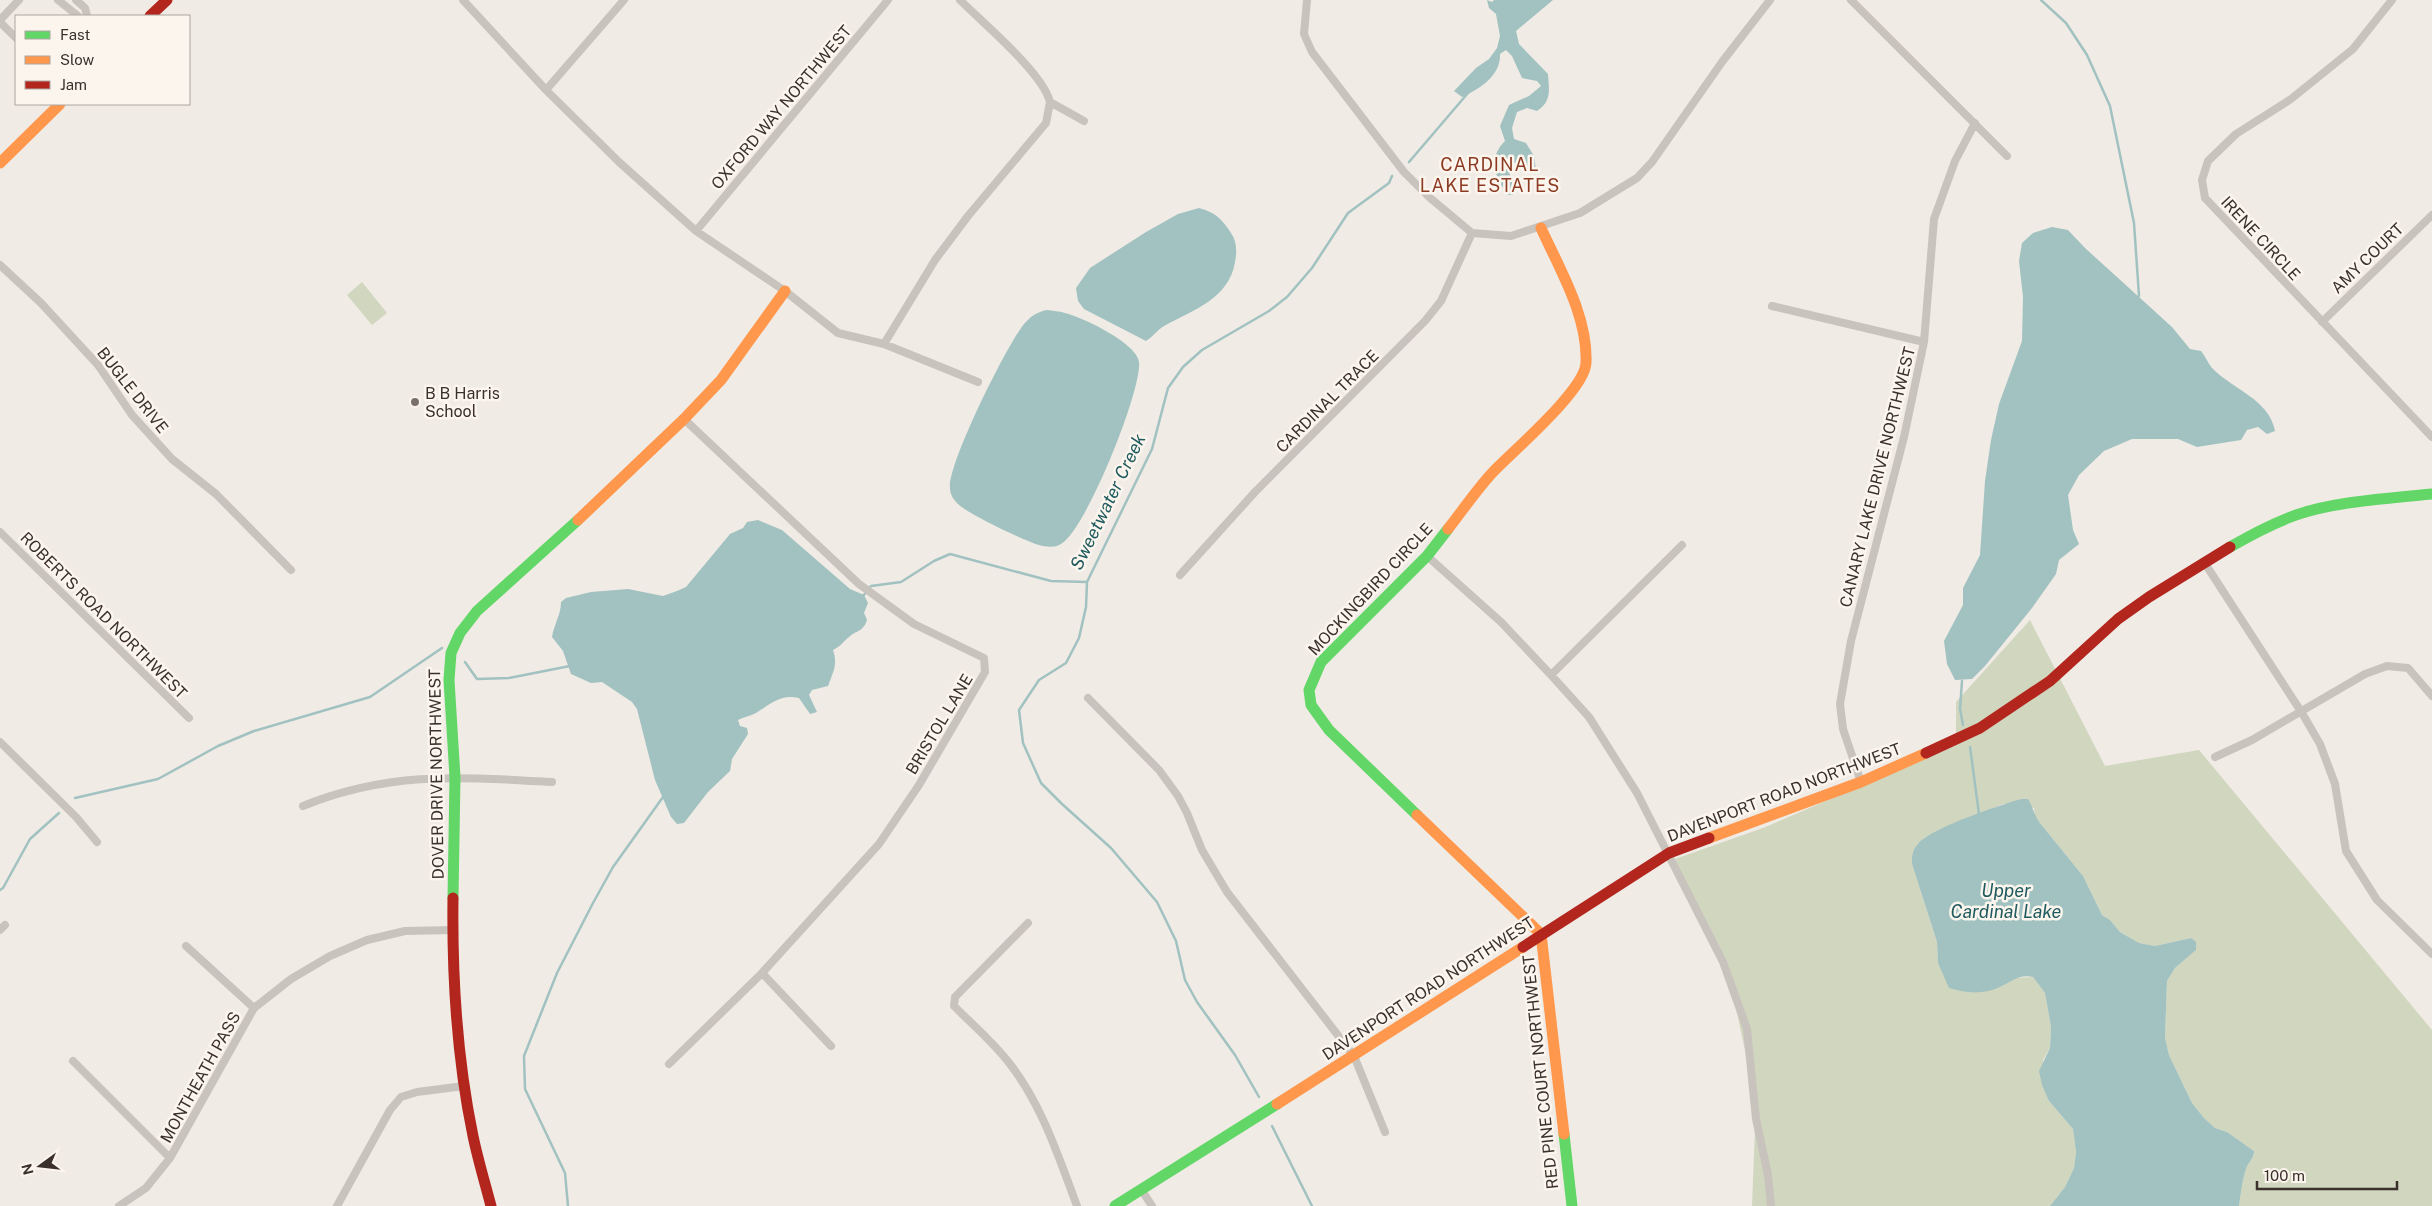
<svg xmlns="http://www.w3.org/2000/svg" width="2432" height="1206" font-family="'Public Sans',sans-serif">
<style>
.green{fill:#d1d6bf}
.water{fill:#a1c2c1}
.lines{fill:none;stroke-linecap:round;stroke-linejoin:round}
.stream{stroke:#a1c2c1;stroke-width:2.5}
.street{stroke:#c9c3be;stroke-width:8}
.fast{stroke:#63d668;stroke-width:11}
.slow{stroke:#ff974d;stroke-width:11}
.jam{stroke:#b3261e;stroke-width:11}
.poi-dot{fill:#7a716c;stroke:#fbf5ee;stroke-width:2}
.labels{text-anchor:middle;stroke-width:5;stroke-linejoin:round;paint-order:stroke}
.street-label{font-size:16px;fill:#3b302b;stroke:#fbf5ee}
.poi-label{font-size:16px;fill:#3b302b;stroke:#fbf5ee;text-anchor:start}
.neighbourhood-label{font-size:18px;letter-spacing:1px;fill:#8c3b22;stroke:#fbf5ee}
.water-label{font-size:18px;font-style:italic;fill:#1f5a5e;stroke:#fbf5ee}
</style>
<rect width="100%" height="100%" fill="#f0ebe5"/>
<!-- green -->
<path class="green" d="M362 282 387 313 372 325 347 295Z
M2030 620 2105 766 2199 750 2432 1030V1206H2239C2241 1194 2242 1181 2246 1169 2249 1162 2254 1159 2254 1151L2227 1132 2215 1128 2204 1118 2192 1103 2169 1055 2165 1038 2167 981 2175 968 2196 950 2191 938 2155 946 2139 943 2120 932 2110 920 2102 915 2083 876 2040 823 2035 816 2034 808 2003 804 1933 834 1917 844 1912 864 1937 942 1938 963 2000 987 2015 978 2033 977 2045 993 2051 1027 2050 1048 2043 1060 2049 1101 2073 1129 2076 1152 2074 1168 2065 1187 2050 1206H1752L1756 1102 1733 994 1675 859 1763 828 1956 745V702Z"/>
<!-- water -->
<path class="water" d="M1487 0 1492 2 1494 0H1553L1516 31 1519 44 1548 74C1549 90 1552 101 1537 111L1527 108 1517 112 1512 128 1514 139 1526 143 1534 156 1536 170H1530C1523 162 1518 161 1508 165 1509 176 1515 184 1513 195H1508C1495 177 1487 159 1505 141L1500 126 1509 105 1529 96 1541 86 1537 81 1522 78 1512 56 1506 50 1500 54C1501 75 1480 89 1462 97L1454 91 1476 68 1489 59 1497 48 1500 36 1496 14 1489 8Z
M1199 208C1215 212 1222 219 1231 233 1237 242 1237 252 1235 262 1229 299 1193 310 1164 326 1157 330 1153 337 1146 341L1084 309 1078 301 1076 288 1090 268 1146 232 1178 214Z
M2052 227 2068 230 2085 248 2172 327 2190 349 2201 351C2205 356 2208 363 2212 368 2232 389 2269 399 2275 431L2267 434 2258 427 2247 430 2241 440 2197 447 2178 439H2132L2104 451 2079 475 2068 495 2073 530 2079 544 2059 560 2056 574 2032 608 1985 666 1972 679 1955 680 1947 664 1944 641 1963 605V588L1980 555 1985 481 1991 440 1999 404 2022 341 2023 297 2019 261 2022 243 2033 233Z
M1047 310C1053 311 1059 311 1065 313 1082 317 1137 343 1139 362 1142 390 1086 530 1061 544 1055 548 1046 547 1039 545 1025 541 968 514 958 504 954 500 950 495 950 488 948 463 1007 345 1024 324 1031 316 1037 312 1047 310Z
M758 520 782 530 850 589 864 595 868 603 864 613 867 620C863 632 857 630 849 637 843 642 841 646 833 650 838 665 833 672 828 686L812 690 809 695 817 712 810 714 799 698C780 694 771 704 756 713 750 716 744 717 738 720L740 726 747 728 748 734 732 759 730 771 708 792 684 823 677 824 671 817 655 780 637 709 632 702 602 682 591 683 571 674 563 651 552 637C554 624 561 615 561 602L566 598 591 592 628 589 663 596 677 591 686 587 730 534 743 528 747 522Z
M2021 799H2028C2033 807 2034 815 2040 823L2083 876 2102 915 2110 920 2120 932 2139 943 2155 946 2191 938 2196 942V950L2175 968 2167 981 2165 1038 2169 1055 2192 1103 2204 1118 2215 1128 2227 1132 2254 1151C2254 1159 2249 1161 2246 1169 2242 1181 2241 1194 2239 1206H2050L2065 1187 2074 1168 2076 1152 2073 1129 2049 1101 2042 1085 2039 1071 2050 1048 2051 1027 2045 993 2033 977C2019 974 2011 982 2000 987 1982 995 1966 993 1949 988L1938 963 1937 942 1912 864C1912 857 1912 851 1917 845 1930 828 1998 806 2021 799Z"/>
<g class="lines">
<!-- stream -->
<path class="stream" d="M2041 0 2066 23 2087 55 2110 106 2134 223 2139 296
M1409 162 1468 93
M863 596 871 586 901 582 934 561 950 554 1051 581 1087 582
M465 662 477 679 509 678 570 666
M1962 681 1960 709 1963 725
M1970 747 1979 814
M75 798 158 779 218 746 254 731 370 697 442 648
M0 890 3 888 30 839 59 813
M1259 1097 1235 1055 1197 1002 1185 980 1176 941 1157 902 1111 848 1062 804 1041 783 1023 743 1019 710 1039 680 1066 663 1079 638 1086 607 1087 582 1152 449 1168 388 1183 367 1202 350 1269 311 1287 297 1312 268 1348 213 1389 183 1392 176
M1272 1126 1312 1206
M568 1206 565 1173 525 1089 524 1056 557 973 593 903 613 867 663 797"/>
<!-- street -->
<path class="street" d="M58 0 78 16
M76 0 85 8 87 16
M463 0 546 90 619 162 696 231 785 291 838 333 884 344 978 382
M960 0C983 23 1043 73 1050 102L1084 121
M1307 0 1304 34 1312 52 1404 172 1429 197 1472 233 1511 236 1580 213 1637 178 1652 162 1722 62 1770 0
M1851 0 2007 156
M2392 0 2353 49 2291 99 2236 134 2208 161 2202 180 2205 198 2432 437
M0 20 19 0
M0 22 16 38
M546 90 624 0
M696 231 888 0
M0 265 41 303 98 365 132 415 172 459 216 494 291 570
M1772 306 1924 342
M2322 322 2432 215
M884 344 935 260 968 216 1046 123 1050 102
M0 532 189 718
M1427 556 1501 622 1551 675 1589 717 1637 793 1723 962 1747 1029 1756 1119 1768 1175 1771 1206
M2204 562 2302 713 2320 744 2335 784 2346 851 2377 900 2432 954
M1180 575 1255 492 1425 321 1441 301 1472 233
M1551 675 1682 545
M1088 698 1159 770 1178 796 1187 813 1202 850 1227 892 1354 1056 1385 1132
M0 742 76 817 97 842
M2215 757 2252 740 2365 674 2387 666 2408 668 2432 696
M1861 782 1843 729 1840 704 1851 641 1904 437 1924 342 1934 219 1955 161 1975 123
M303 806C390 771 461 777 552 782
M1028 923 955 997 954 1006C973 1025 994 1043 1010 1064 1042 1105 1059 1158 1077 1206
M0 930 5 925
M186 946 254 1008
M762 973 831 1046
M73 1061 170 1158
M669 1064 762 973 879 844 919 785 985 672 984 658 914 624 859 584 684 419
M1141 1189 1152 1206
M119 1206 146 1188 170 1158 254 1008 291 979 330 956 367 940 405 931 453 930
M337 1206 390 1110 401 1097 417 1092 464 1086"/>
<!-- fast -->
<path class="fast" d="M2230 547C2249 536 2268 526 2288 518 2327 502 2390 498 2432 494
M1417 815 1329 730 1311 705 1309 690 1321 662 1427 556 1448 529
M453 898 455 777 449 680 451 653 460 633 477 611 578 520
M1564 1134 1572 1206
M1115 1206 1277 1104"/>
<!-- slow -->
<path class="slow" d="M0 163 60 104
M578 520 684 419 721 380 785 291
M1448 529C1463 510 1477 489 1493 472 1513 451 1585 390 1586 363 1588 316 1560 270 1541 228
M1417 815 1541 934 1564 1134
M1709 838 1861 782 1926 753
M1277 1104 1523 947"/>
<!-- jam -->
<path class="jam" d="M150 16 167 0
M1926 753 1980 728 2050 681 2118 619 2149 597 2230 547
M453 898C452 976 457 1059 473 1136 478 1160 485 1183 491 1206
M1523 947 1669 853 1709 838"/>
</g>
<!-- markers -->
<circle class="poi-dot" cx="415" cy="402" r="5"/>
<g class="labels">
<!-- street labels -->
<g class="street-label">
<text transform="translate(781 107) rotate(-50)" y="6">OXFORD WAY NORTHWEST</text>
<text transform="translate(2261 238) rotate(47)" y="6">IRENE CIRCLE</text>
<text transform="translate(2367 258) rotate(-44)" y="6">AMY COURT</text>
<text transform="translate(133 390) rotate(52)" y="6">BUGLE DRIVE</text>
<text transform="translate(1327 401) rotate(-45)" y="6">CARDINAL TRACE</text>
<text transform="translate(1877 477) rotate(-76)" y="6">CANARY LAKE DRIVE NORTHWEST</text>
<text transform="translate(1370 589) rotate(-47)" y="6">MOCKINGBIRD CIRCLE</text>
<text transform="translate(104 615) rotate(45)" y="6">ROBERTS ROAD NORTHWEST</text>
<text transform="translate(939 724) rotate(-59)" y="6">BRISTOL LANE</text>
<text transform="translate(436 774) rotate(-91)" y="6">DOVER DRIVE NORTHWEST</text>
<text transform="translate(1784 792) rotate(-21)" y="6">DAVENPORT ROAD NORTHWEST</text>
<text transform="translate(1428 988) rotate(-33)" y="6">DAVENPORT ROAD NORTHWEST</text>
<text transform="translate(1540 1072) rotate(-96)" y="6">RED PINE COURT NORTHWEST</text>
<text transform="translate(200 1077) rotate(-61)" y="6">MONTHEATH PASS</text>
</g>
<!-- poi labels -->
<g class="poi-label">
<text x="425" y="399">B B Harris<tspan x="425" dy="18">School</tspan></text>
</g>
<!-- neighbourhood labels -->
<g class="neighbourhood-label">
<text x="1490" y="171">CARDINAL<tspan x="1490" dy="21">LAKE ESTATES</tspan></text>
</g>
<!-- water labels -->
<g class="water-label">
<text transform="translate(1108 502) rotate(-64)" y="6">Sweetwater Creek</text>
<text x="2006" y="897">Upper<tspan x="2006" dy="21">Cardinal Lake</tspan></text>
</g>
</g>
<!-- legend -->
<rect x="15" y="15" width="175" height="90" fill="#fbf5ee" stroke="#aea6a0"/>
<rect x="25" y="31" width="25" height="8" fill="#63d668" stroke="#aea6a0"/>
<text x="60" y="40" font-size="15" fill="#3b302b">Fast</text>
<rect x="25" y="56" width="25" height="8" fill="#ff974d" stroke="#aea6a0"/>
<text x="60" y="65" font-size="15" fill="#3b302b">Slow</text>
<rect x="25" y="81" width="25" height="8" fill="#b3261e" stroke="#aea6a0"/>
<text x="60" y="90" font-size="15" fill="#3b302b">Jam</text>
<!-- north arrow -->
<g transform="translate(40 1166) rotate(255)" stroke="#fbf5ee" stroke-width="4" paint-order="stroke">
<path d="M0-4L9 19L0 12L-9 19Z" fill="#3b302b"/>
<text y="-8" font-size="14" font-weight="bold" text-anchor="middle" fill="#3b302b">N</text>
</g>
<!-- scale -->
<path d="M2257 1181v8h140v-8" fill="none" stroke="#3b302b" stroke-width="2.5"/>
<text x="2264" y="1181" font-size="15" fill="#3b302b" stroke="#fbf5ee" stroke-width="4" paint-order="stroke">100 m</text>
</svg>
